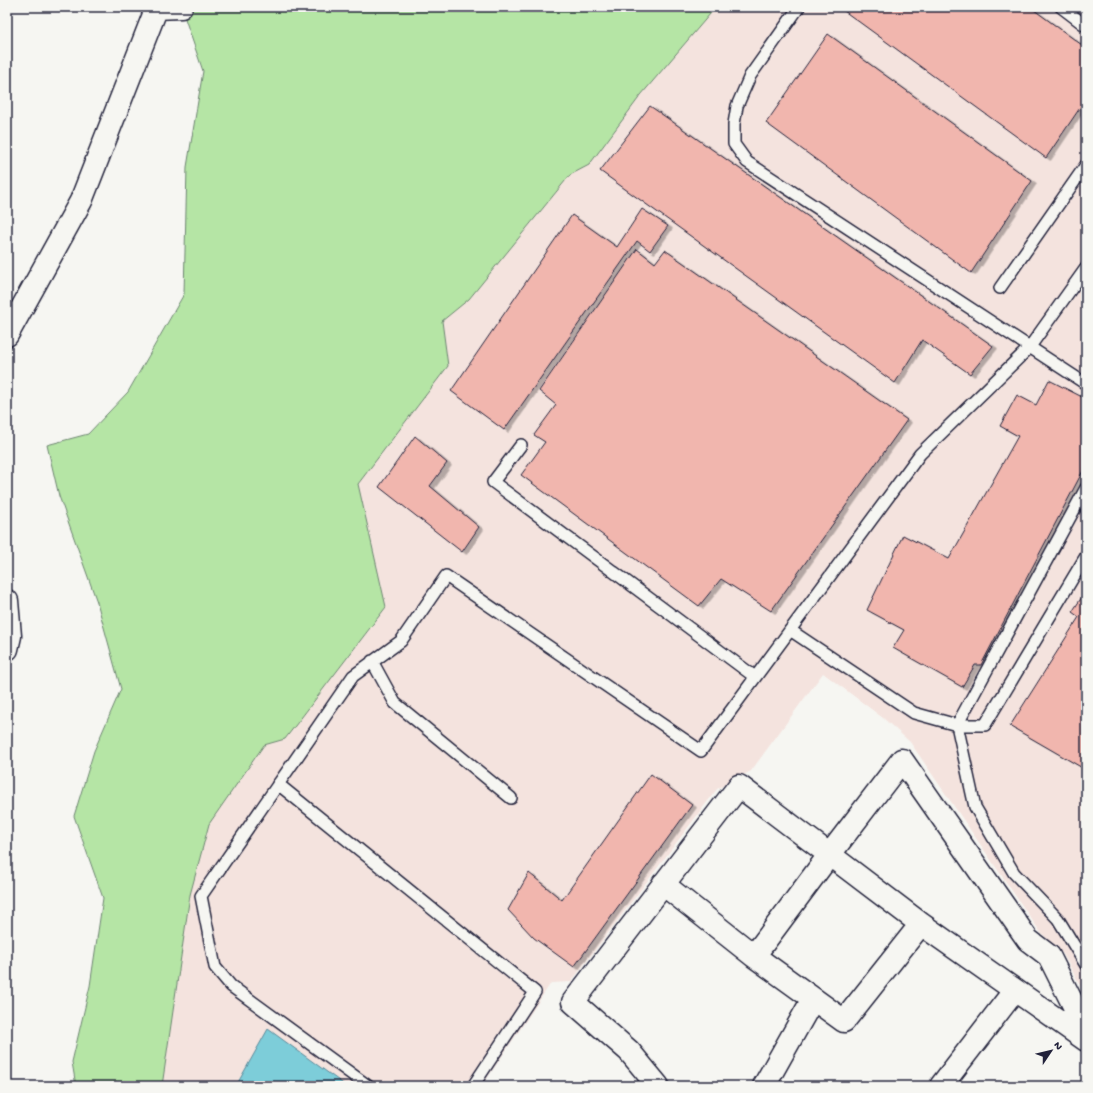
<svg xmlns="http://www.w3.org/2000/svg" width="1093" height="1093" font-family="'Gochi Hand',sans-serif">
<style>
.built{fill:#f4e3de}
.green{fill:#b5e5a5;stroke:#6c8470}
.water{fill:#7dcdd9;stroke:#59899a}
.building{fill:#f1b6ae;stroke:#22223b;filter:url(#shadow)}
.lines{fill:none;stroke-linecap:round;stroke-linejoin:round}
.lane-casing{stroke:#22223b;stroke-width:14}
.street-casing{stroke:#22223b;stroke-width:25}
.lane{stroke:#f6f6f2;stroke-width:11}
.street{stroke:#f6f6f2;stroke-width:22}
</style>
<defs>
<filter id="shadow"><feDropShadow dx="4.5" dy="2.5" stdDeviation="0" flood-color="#0004"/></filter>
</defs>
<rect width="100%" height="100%" fill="#f6f6f2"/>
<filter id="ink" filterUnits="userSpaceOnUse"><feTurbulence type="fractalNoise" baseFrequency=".025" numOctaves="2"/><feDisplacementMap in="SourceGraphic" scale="8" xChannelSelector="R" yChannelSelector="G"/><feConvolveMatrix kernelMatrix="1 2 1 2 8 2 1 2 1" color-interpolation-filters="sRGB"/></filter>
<g filter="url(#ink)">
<!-- built -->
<path class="built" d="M716 7H1086V996L1063 954 1041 933 910 742 883 718 823 673 751 771 717 789 571 982 551 983 482 1086H162L190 895 209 824 264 745 285 739 386 607 358 484 448 366 442 321 469 299 570 175 589 165 641 95Z"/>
<!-- green -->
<path class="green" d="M181 7H716L641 95 589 165 570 175 469 299 442 321 448 366 358 484 386 607 285 739 264 745 209 824 190 895 162 1086H76L72 1062 90 986 103 898 74 816 94 751 121 689 97 602 59 496 47 445 88 434 128 392 184 294 187 167 203 71Z"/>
<!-- water -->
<path class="water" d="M268 1029 346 1086H236Z"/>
<!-- building -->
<path class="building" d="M841 7H1030L1086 48V99L1046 158 840 8Z
M828 34 1032 181 971 273 766 123Z
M650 106 993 346 970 374 922 340 895 383 600 171Z
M642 209 668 226 650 251 637 241 504 430 451 391 572 215 617 247Z
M637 249 655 263 665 250 907 420 771 611 721 579 699 606 521 475 545 442 534 435 556 405 539 391Z
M1049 380 1086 399V465L981 665H975L962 687 893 648 904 630 867 610 903 535 949 559 1018 436 1000 426 1017 395 1036 405Z
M415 436 447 463 430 486 479 527 462 552 379 487Z
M1086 591V770L1010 726 1079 617 1072 612Z
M651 774 692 805 574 967 534 938 508 910 529 873 562 900Z"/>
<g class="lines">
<!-- lane casing -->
<g class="lane-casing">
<path id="lane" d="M799 7 750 76 737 106 734 124V144L747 162 1086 384
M1061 7 1086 26
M1000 288 1086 165
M521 445 493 482 755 677
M1086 488 957 725 975 807 1014 873 1058 919 1086 965
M790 630 914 713 957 725H985L1086 556
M372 661 395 703 511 798
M278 784 535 992 473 1086
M368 1086 231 986 215 967 201 896 353 676 401 641 446 576 701 751 920 454 1029 348 1086 268"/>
</g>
<!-- street casing -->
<g class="street-casing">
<path id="street" d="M152 7 156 8 181 7
M7 335 81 201 157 7
M7 601 10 636 7 649
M663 884 754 956
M921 924 844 1021 754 956 830 854 902 760 1028 940 1049 956 1086 1030
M658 1086 629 1051 573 1002 739 786 921 924 1086 1040
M764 1086 813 999
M941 1086 1015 990"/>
</g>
<!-- lane -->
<use href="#lane" class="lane"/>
<!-- street -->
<use href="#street" class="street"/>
</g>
</g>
<!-- margin -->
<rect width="1093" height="1093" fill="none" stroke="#f6f6f2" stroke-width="24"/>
<rect x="12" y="12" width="1069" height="1069" fill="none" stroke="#22223b" stroke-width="1.5" filter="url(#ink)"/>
<!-- north arrow -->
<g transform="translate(1051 1051) rotate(55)" stroke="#f6f6f2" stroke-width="3" paint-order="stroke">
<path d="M0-3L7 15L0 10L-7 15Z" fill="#22223b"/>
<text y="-6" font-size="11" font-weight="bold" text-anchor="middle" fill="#22223b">N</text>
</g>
</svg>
